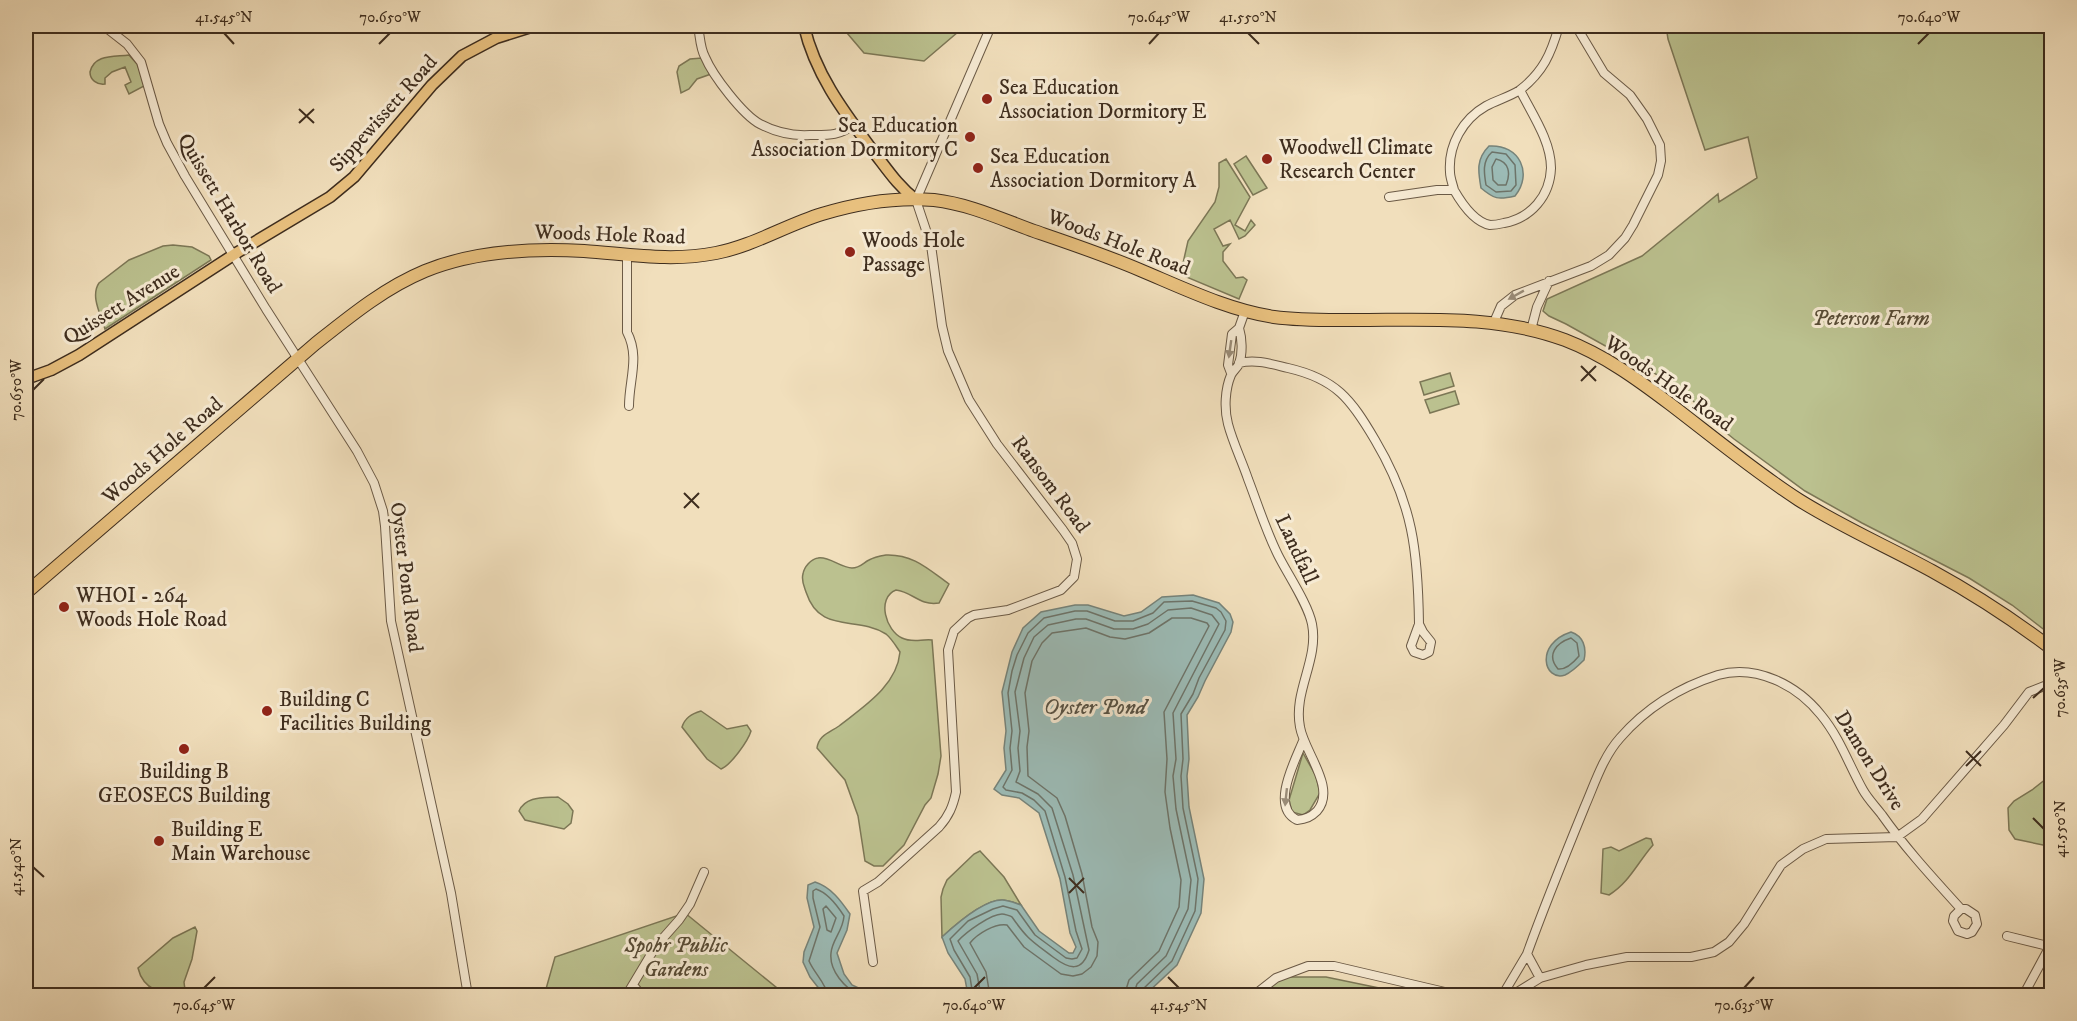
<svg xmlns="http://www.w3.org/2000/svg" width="2077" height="1021" font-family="'IM FELL DW Pica',serif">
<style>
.green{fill:#bbc18f;stroke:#7c7756;stroke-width:1.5}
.water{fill:#9cbcb7;stroke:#76837a;stroke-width:1.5}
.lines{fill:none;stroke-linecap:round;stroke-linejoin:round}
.shore{stroke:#6d746a;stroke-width:1.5}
.minor-casing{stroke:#6b5a46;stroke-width:10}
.major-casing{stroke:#3e2d1e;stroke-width:13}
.highway-casing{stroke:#3e2d1e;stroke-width:14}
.minor{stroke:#f6ead3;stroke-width:8}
.major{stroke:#e8c07e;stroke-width:10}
.highway{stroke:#e8c07e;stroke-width:12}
.oneway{fill:#9a8c78}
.ticks{fill:none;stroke:#3e2d1e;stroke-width:2}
.poi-dot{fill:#8f2418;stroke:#f6ead3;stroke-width:2}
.labels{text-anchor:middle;stroke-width:6;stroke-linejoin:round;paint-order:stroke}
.poi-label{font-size:21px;fill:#3e2d1e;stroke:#f6ead3;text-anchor:start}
.street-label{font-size:21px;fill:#3e2d1e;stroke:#f6ead3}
.park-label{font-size:21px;font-style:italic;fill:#574b35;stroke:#f6ead3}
.water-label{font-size:22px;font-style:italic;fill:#565144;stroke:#f6ead3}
.neatline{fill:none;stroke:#3e2d1e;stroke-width:2}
.ticks-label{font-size:15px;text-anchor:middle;fill:#3e2d1e}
</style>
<rect width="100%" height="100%" fill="#f1dfbc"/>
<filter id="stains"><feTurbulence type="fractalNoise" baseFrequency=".00333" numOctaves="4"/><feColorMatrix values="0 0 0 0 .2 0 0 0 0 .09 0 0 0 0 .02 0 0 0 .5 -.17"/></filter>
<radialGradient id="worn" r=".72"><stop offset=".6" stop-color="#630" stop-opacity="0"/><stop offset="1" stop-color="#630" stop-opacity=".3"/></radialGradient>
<!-- green -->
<path class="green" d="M841 26H965L924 61 864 53Z
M1666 26H2051V635L2012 605 1969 578 1862 523 1805 491 1734 439 1713 422 1681 388 1566 324 1549 316 1543 311 1547 299 1642 256 1718 194 1719 202 1757 178 1748 137 1705 150 1668 39Z
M129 55 137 64 146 85 129 94 125 85 131 82 125 67 112 72 105 78V84C97 85 90 80 90 72 94 54 114 57 129 55Z
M702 58 711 74 697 79 689 89 681 93 677 72 679 66 690 59Z
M1246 156 1267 188 1253 195 1234 164Z
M1226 159 1250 197 1235 225 1245 231 1251 220 1255 225 1245 236 1239 239 1230 220 1214 229 1223 246 1230 244 1223 252V261L1236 278 1243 277 1247 280 1239 299 1184 276 1181 272 1188 241 1215 202 1219 187V163Z
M173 245 192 247 209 256 211 260 105 329C101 315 90 296 99 283L129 260 163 246Z
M1450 373 1454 386 1424 395 1420 382Z
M1455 391 1459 404 1430 413 1425 400Z
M886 555C913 554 928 569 949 584L939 603C919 606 913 592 896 590 876 598 886 631 902 638 912 643 921 639 932 640L941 756 938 774 931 798 925 805 904 845 883 866H874L865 861 858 816 845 780 817 748C819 735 829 733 839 726 863 707 897 686 900 652 896 646 892 639 886 634 856 615 820 635 806 592 804 586 801 580 803 574 804 567 811 559 818 558 829 556 841 568 852 568 860 568 863 563 869 560 874 557 880 556 886 555Z
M701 711 727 729 747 725 751 731C748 741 731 765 721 769L707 759 682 727C685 718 691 714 701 711Z
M1303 753 1316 776 1320 793 1310 810 1303 815 1292 812 1289 800Z
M2051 775V843L2043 845 2015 839 2009 830 2008 808 2014 801 2032 790Z
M558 797 568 804 573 811 571 823 564 829 525 820 519 811C526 796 543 798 558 797Z
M1646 838 1651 839 1653 845C1638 862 1629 883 1609 895L1601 893 1603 849 1611 847 1619 851Z
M980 851 1004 877 1021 905C1015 903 1008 900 1002 900 983 900 955 925 942 937L941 897 943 889 947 880 974 854Z
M685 913 777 988 778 995 544 996 555 957Z
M195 927 197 931 192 959 184 982 185 990 183 995C164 996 143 990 138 968L173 938Z
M1283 977H1326L1413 995 1260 996Z"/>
<!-- water -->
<path class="water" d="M1489 146C1520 144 1533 174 1515 196 1498 200 1494 199 1481 188 1478 171 1476 159 1489 146Z
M1193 595 1219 603 1230 614 1233 622 1231 632 1205 681 1198 697 1187 715 1189 759 1187 776 1189 807 1204 879 1201 913 1177 965 1145 995H968L965 979 948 953 942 937C955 925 983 900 1002 900 1008 900 1015 903 1021 905L1039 931 1069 953H1073L1076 947 1070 933 1060 879 1039 813 1019 798 1002 795 994 789 1006 770 1004 748 1006 731 1002 692 1012 652 1023 628 1041 612 1075 605H1088L1124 616 1141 612 1162 597Z
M1571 632C1583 636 1587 647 1584 660 1579 665 1572 672 1565 675 1544 682 1534 644 1571 632Z
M815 882C831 887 841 901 850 914L847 930 837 953 844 974 852 985 865 991 872 990 892 995H824L810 977 803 962 804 952 814 927 807 898 808 885Z"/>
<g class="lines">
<!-- shore -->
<path class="shore" d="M1492 152 1506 154 1515 165 1516 185 1511 191 1496 192 1486 185C1484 173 1482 161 1492 152Z
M1496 159C1509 162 1511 173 1506 185H1498L1493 180 1492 167Z
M1571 638 1577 643 1579 656C1574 662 1566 670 1558 669 1546 655 1556 643 1571 638Z
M826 906 836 918 831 932 827 930 823 909Z
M828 996C826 983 814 973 809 961L820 927 813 898V891L816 889C828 893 837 905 844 916 843 931 832 940 831 953 829 971 845 988 860 996
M973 996 970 977 954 950 950 939 968 921 993 909 1003 906 1017 910 1035 935 1066 958 1072 959 1077 958 1082 949 1076 931 1065 877 1045 811 1034 800 1022 793 1006 790 1003 787 1012 770 1010 748 1012 731 1008 693 1012 671 1017 655 1028 633 1044 618 1075 611H1087L1115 621H1133L1153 613 1164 602 1192 601 1216 608 1221 612 1226 621 1225 630 1199 678 1193 694 1181 714 1183 759 1181 776 1183 808 1198 879 1195 911 1172 961 1143 989 1141 996
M981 996 977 974 958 941C966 932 991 914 1002 914 1004 914 1011 916 1012 917 1028 940 1032 941 1053 957 1069 969 1082 973 1089 950L1073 875 1052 808 1038 794 1016 782 1020 771 1018 748 1020 731 1015 692 1024 658 1034 637 1048 625 1076 619H1086L1114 629H1133L1148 624 1168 610 1191 608 1212 615 1219 624 1173 713 1176 759 1173 776 1176 809 1191 880 1188 909 1166 956 1137 984 1133 996
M990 996 986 972 970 943C977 934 995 923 1007 925L1024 947 1061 974 1073 976 1082 974 1091 967 1097 956 1098 942 1092 927 1082 874 1065 816 1057 798 1028 776 1027 747 1029 731 1025 693 1032 661 1042 643 1052 633 1086 628 1110 637 1125 639 1149 633 1172 618H1191L1207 623 1209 626 1164 712 1167 759 1165 792 1170 828 1181 880 1179 907 1159 951 1129 980 1124 996"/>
<!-- minor casing -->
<g class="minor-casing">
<path id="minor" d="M104 26 127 44 141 62 159 124 167 143 185 176 266 309 357 451 374 483 383 511 385 526 391 621 451 893 468 996
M698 26C700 36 700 48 705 57 713 76 743 115 760 124 775 132 793 136 810 135 827 135 840 136 853 125
M1520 90C1543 72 1551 54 1559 26
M1389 197 1437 190H1454C1462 204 1474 222 1490 225 1494 225 1500 224 1504 223 1531 218 1550 196 1551 168 1551 141 1532 114 1520 90 1509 97 1497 100 1486 106 1463 119 1448 145 1450 172 1450 178 1453 185 1454 190
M627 256V332C640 357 629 380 629 406
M1494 322 1501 306 1515 295 1591 266 1609 255 1625 238 1633 225 1658 175 1661 161 1660 145 1647 119 1630 95 1604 73 1576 26
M1239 328C1242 338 1243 353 1239 364 1237 368 1233 371 1231 375 1225 389 1224 409 1228 424 1233 443 1242 461 1248 479 1258 505 1266 531 1278 555 1288 575 1308 604 1312 624 1319 660 1293 691 1300 727 1304 752 1337 788 1317 811 1311 817 1306 819 1297 820 1270 807 1295 761 1303 741
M1531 330 1537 307 1549 281
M1239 363C1256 359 1271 364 1288 368 1336 379 1351 399 1375 440 1413 504 1418 551 1419 624
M26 365 27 379
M1231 373 1228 365 1232 334 1239 328 1245 311
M1419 624 1423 632 1431 642 1429 652 1423 655 1414 652 1411 646Z
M2007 936 2052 947
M873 962 863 891 878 882 939 827C949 816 953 806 956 792L948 650 954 631 968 618 974 615 1008 610 1061 590 1074 577 1077 559 1072 543 1063 530 997 444 969 400 948 351 942 326 931 245 916 200 991 26
M1540 978 1527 954C1545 904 1565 855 1585 806 1595 783 1603 757 1620 738 1646 708 1680 687 1718 675 1756 664 1797 685 1821 715 1840 738 1849 765 1863 790 1868 799 1876 807 1882 815 1906 849 1933 878 1961 909H1966L1975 915 1977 924 1972 932 1967 934 1958 931 1953 921 1954 916 1961 909
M633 985 642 996
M626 996 656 946 679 920 690 904 704 872
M1253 996 1276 978 1308 966H1334L1462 996
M1502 996 1527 954
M1511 996 1540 978 1586 965 1627 957H1691L1714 952 1729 942 1744 924 1781 865 1803 849 1826 839 1897 837 1922 819 2004 725 2029 692 2052 683
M2023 996 2050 946"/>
</g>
<!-- major casing -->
<g class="major-casing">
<path id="major" d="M804 26C815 74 844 112 873 151 887 169 898 186 916 200
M26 379 51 370 79 355 238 252 330 197 354 177 432 85 462 56 496 38 534 26"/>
</g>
<!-- highway casing -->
<g class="highway-casing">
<path id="highway" d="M26 593 315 344C349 317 384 288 425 271 474 251 531 248 584 251 628 254 671 262 716 253 753 246 786 225 822 214 858 203 897 197 934 200 969 204 1001 219 1034 231 1069 243 1105 255 1140 270 1183 288 1228 310 1274 317 1296 320 1318 320 1340 320 1415 321 1493 313 1565 340 1604 355 1637 379 1670 404 1712 436 1754 471 1799 500 1842 527 1888 547 1932 571 1974 594 2014 620 2052 649"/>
</g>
<!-- minor -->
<use href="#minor" class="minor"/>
<!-- major -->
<use href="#major" class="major"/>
<!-- highway -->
<use href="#highway" class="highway"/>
</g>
<!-- one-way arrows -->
<defs><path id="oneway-solid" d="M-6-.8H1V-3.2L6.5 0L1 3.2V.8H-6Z" transform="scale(1.5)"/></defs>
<g class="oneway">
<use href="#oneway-solid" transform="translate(1516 295) rotate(151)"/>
<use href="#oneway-solid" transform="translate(1230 349) rotate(98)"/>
<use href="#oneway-solid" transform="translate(1286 797) rotate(96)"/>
</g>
<!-- ticks -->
<path class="ticks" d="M224 33 234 44M1248 33 1259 44M379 44 390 33M1149 44 1159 33M1918 44 1929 33M299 109 314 123M299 123 314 109M1581 366 1596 381M1581 381 1596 366M33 390 44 379M684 493 699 508M684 508 699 493M2033 698 2044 688M1966 751 1981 766M1966 766 1981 751M2033 818 2044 829M33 867 44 877M1069 878 1084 893M1069 893 1084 878M1168 977 1179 988M204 988 215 977M974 988 985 977M1744 988 1754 977"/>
<!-- markers -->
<g class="poi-dot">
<circle cx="987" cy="99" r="6"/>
<circle cx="970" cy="137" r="6"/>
<circle cx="1267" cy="159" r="6"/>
<circle cx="978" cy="168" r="6"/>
<circle cx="850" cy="252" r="6"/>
<circle cx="64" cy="607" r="6"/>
<circle cx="267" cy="711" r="6"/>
<circle cx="184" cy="749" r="6"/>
<circle cx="159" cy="841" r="6"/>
</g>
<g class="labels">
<!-- poi labels -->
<g class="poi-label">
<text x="999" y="94">Sea Education<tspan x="999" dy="24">Association Dormitory E</tspan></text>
<text x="958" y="132" text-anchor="end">Sea Education<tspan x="958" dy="24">Association Dormitory C</tspan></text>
<text x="1279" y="154">Woodwell Climate<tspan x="1279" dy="24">Research Center</tspan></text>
<text x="990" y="163">Sea Education<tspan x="990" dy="24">Association Dormitory A</tspan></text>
<text x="862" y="247">Woods Hole<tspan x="862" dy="24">Passage</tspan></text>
<text x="76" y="602">WHOI - 264<tspan x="76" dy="24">Woods Hole Road</tspan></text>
<text x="279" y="706">Building C<tspan x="279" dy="24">Facilities Building</tspan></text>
<text x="184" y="778" text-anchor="middle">Building B<tspan x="184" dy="24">GEOSECS Building</tspan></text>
<text x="171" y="836">Building E<tspan x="171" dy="24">Main Warehouse</tspan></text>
</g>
<!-- street labels -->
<g class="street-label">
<text transform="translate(383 113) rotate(-48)" y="7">Sippewissett Road</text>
<text transform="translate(230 213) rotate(59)" y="7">Quissett Harbor Road</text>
<text transform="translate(610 234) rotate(2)" y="7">Woods Hole Road</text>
<text transform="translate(1119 242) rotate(21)" y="7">Woods Hole Road</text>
<text transform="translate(121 304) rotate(-32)" y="7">Quissett Avenue</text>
<text transform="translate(1669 383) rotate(35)" y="7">Woods Hole Road</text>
<text transform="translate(162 450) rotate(-41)" y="7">Woods Hole Road</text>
<text transform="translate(1051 484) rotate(53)" y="7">Ransom Road</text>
<text transform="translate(1297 549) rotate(65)" y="7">Landfall</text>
<text transform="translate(407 577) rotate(83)" y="7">Oyster Pond Road</text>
<text transform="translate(1870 760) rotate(58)" y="7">Damon Drive</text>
</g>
<!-- park labels -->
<g class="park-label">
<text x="1871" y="325">Peterson Farm</text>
<text x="676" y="952">Spohr Public<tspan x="676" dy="24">Gardens</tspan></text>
</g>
<!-- water labels -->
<g class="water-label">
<text x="1095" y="714">Oyster Pond</text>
</g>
</g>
<!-- margin -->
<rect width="2077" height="1021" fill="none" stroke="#f1dfbc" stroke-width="66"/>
<rect x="33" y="33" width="2011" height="955" class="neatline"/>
<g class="ticks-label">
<text x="224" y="22">41.545°N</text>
<text x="390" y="22">70.650°W</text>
<text x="1159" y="22">70.645°W</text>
<text x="1248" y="22">41.550°N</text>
<text x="1929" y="22">70.640°W</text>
<text transform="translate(16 390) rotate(-90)" y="5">70.650°W</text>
<text transform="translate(2060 688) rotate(-90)" y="5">70.635°W</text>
<text transform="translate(2060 829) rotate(-90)" y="5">41.550°N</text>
<text transform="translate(16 867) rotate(-90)" y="5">41.540°N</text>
<text x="204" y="1010">70.645°W</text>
<text x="974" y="1010">70.640°W</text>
<text x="1179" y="1010">41.545°N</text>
<text x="1744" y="1010">70.635°W</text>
</g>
<rect width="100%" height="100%" filter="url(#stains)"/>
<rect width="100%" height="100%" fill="url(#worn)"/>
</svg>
